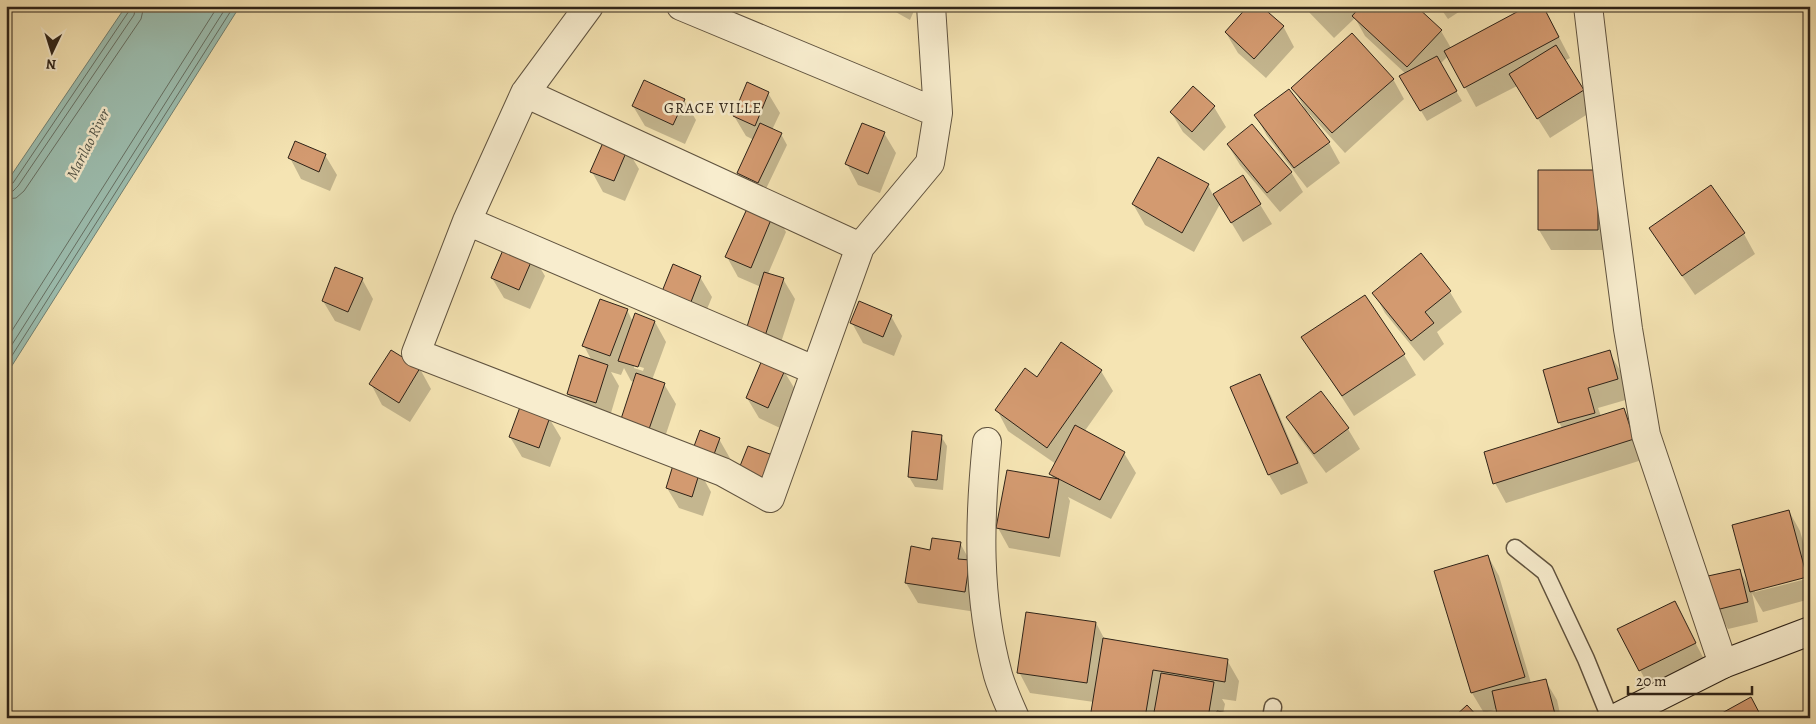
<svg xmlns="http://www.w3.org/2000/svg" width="1816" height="724" font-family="Alegreya,serif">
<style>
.water{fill:#9cbeb0;stroke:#708073}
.shadow{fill:#0003;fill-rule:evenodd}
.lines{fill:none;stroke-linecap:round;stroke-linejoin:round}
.shore{stroke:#657064;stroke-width:1}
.building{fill:#d39a70;stroke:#2e2318}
.lane-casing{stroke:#60533f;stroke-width:19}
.street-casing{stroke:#60533f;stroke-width:30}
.secondary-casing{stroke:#2e2318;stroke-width:30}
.lane{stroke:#f8edce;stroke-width:16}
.street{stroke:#f8edce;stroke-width:28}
.secondary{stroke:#f8edce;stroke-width:28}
.labels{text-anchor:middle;stroke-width:5;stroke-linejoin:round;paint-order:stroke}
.neighbourhood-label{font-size:15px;letter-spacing:1px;fill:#2e2318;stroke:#f8edce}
.water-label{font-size:15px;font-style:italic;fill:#4f5246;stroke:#f8edce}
</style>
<rect width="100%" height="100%" fill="#f5e4b3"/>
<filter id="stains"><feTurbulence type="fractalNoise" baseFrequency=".004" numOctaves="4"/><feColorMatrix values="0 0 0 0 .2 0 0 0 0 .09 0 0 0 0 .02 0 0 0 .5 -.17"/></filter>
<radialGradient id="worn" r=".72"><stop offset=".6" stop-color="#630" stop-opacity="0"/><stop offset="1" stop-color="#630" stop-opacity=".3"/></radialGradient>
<!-- water -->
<path class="water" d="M126 6H240L6 375V183Z"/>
<!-- shadow -->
<path class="shadow" d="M885 6H916L910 20Z
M1303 6H1414L1441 31 1451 48 1528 8 1527 6H1554L1546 12 1570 58 1564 61 1594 110 1550 138 1517 86 1476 107 1448 56 1440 64 1462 101 1427 121 1401 77 1406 74 1365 36 1355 18 1334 38Z
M1439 6H1468L1448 19Z
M1804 6H1810V15Z
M1283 26 1294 47 1266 78 1238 53 1226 33Z
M1393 79 1404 99 1345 153 1306 110 1305 111 1329 143 1340 163 1307 188 1267 136 1256 116 1305 109 1293 88Z
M768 93 780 113 772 130 781 134 787 145 764 193 744 184 738 173 754 140 746 136 734 116Z
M684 100 696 120 685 144 645 126 633 106Z
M1214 107 1226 127 1204 151 1183 132 1171 112Z
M884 133 896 153 880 193 858 185 847 164Z
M1228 145 1291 172 1303 192 1280 212 1240 165Z
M627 149 639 169 625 201 603 192 592 172Z
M325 155 337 175 330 191 301 179 290 158Z
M1597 172 1609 250H1551L1539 230Z
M1243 177 1272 224 1243 242 1220 204 1194 252 1145 225 1133 204 1208 185 1213 195Z
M774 211 786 232 768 274 783 279 795 299 777 355 759 350 761 287 738 277 727 257Z
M1650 229 1744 234 1755 254 1695 295Z
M1421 255 1450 292 1462 312 1437 332 1444 344 1424 361 1385 313 1374 293Z
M533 256 545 276 530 309 504 298 492 278Z
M674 266 700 277 712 297 700 326Z
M362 279 373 299 360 331 335 321 323 301Z
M627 310 633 322H655L666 342 652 380 664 384 676 404 660 452 633 442 634 382 631 381 624 368 621 375 611 372 619 386 608 423 580 414 568 394 592 361 584 346ZM634 365 644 368 643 371 634 368Z
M891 316 902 336 894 356 863 343 852 323Z
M1303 337 1404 355 1416 375 1354 416Z
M1062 344 1101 371 1113 391 1084 432 1124 453 1136 473 1111 519 1068 497 1070 501 1060 557 1009 548 998 528 1054 480 1051 474 1056 464 1008 431 997 410 1037 379Z
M1609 352 1621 372 1629 399 1598 408 1601 416 1624 409 1635 429 1645 459 1506 503 1495 483 1562 428 1559 422Z
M420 369 431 389 410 422 382 405 371 384Z
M784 371 796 391 780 428 759 418 747 398Z
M1260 376 1271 396 1308 483 1281 495 1269 475 1231 388Z
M1321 392 1348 429 1360 449 1326 473 1299 437 1287 417Z
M549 418 561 438 550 467 522 457 510 437Z
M941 436 947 446 943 490 915 487 909 477Z
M719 439 731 460 724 477 694 449Z
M700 472 711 492 703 516 679 508 667 488Z
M1789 511 1800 531 1810 566V575L1755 590V592L1810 578V599L1763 612 1752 593 1758 622 1728 629 1717 609 1739 570 1750 588Z
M960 543 971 563 976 612 918 603 906 583 931 551Z
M1488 556 1499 576 1531 683 1545 680 1557 700 1561 718H1499L1497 709 1484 713 1472 693 1435 572Z
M1674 602 1706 663 1651 690 1640 670Z
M1096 623 1105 640 1227 660 1239 681 1236 701 1222 699 1225 704 1223 714 1247 718H1091L1094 702 1030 693 1019 672Z"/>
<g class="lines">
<!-- shore -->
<path class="shore" d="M6 186 13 183 129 11 130 6
M6 192 13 191 18 186 134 15 136 6
M6 199 16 198 24 191 141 19 144 6
M6 340 218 6
M6 354 227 6
M6 365 234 6"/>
</g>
<!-- building -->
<path class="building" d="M1248 6H1261L1284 26 1254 59 1225 32Z
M1361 6H1416L1442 30 1407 67 1352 16Z
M1528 6H1543L1559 37 1464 88 1444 51Z
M1352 33 1394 79 1332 133 1291 88Z
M1556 45 1584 90 1537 119 1509 74Z
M1437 56 1457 91 1420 111 1399 76Z
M644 80 685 99 673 125 632 106Z
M747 82 769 92 755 126 733 116Z
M1193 86 1215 106 1192 132 1170 112Z
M1289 89 1330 142 1294 168 1254 115Z
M760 123 782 133 758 183 737 173Z
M862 123 885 132 868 174 845 164Z
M1252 124 1292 172 1267 193 1227 144Z
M605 138 628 148 614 181 590 172Z
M295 141 326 154 319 172 288 158Z
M1158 157 1209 184 1182 233 1132 204Z
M1538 170H1598V230H1538Z
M1243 175 1261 204 1231 223 1213 194Z
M1711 185 1745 233 1682 276 1649 228Z
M751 200 775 210 751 268 725 257Z
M506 243 534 255 519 290 491 278Z
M1421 253 1451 291 1425 312 1434 323 1411 341 1372 293Z
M673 264 701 276 689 307 661 294Z
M335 267 363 278 348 312 322 301Z
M764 272 784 278 765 336 746 330Z
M1365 295 1405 354 1342 396 1301 337Z
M600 299 628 309 610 356 582 346Z
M859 301 892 315 883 337 850 323Z
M635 313 655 321 638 367 618 361Z
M1061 342 1102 370 1047 448 995 410 1025 368 1037 377Z
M391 350 420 368 399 403 369 384Z
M1610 350 1618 379 1588 388 1595 413 1558 423 1543 370Z
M579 355 608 365 596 403 567 394Z
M762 360 785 370 768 408 746 398Z
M636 373 665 383 648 432 620 422Z
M1260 374 1298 463 1268 475 1230 387Z
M1321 391 1349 428 1314 454 1286 417Z
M520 407 550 417 539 448 509 437Z
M1624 408 1634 439 1493 484 1484 452Z
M1075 425 1125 452 1100 500 1049 474Z
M700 430 720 438 713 457 693 449Z
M912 431 942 435 937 480 908 477Z
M748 446 778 457 769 482 738 471Z
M674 462 700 471 692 497 666 488Z
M1007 470 1059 479 1049 538 996 528Z
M1789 510 1807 577 1750 592 1732 525Z
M932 538 961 542 958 559 970 560 965 592 905 583 911 546 930 550Z
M1488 555 1525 677 1471 693 1434 571Z
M1740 569 1748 602 1716 610 1708 576Z
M1675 601 1696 643 1639 671 1617 629Z
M1026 612 1096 622 1087 683 1017 673Z
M1103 638 1228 659 1225 682 1153 670 1145 718H1090Z
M1161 673 1214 682 1208 718H1153Z
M1546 679 1556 718H1498L1492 691Z
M1751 697 1762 718H1713Z
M1467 705 1479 718H1453Z
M1217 711 1255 718H1216Z"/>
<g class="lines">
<!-- lane casing -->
<g class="lane-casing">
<path id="lane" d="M1515 548 1545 572 1586 659 1610 718
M1271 718 1273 707"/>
</g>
<!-- street casing -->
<g class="street-casing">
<path id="street" d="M589 6 525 93 467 221 416 353 723 472 770 498 860 247 930 163 938 113 931 6
M681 6 938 113
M1588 6 1609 184 1628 329 1646 435 1723 664
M525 93 860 247
M467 221 814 370
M987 442C979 521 977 597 998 675 1002 689 1009 704 1015 718"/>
</g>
<!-- secondary casing -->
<g class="secondary-casing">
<path id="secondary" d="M1616 718 1723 664 1810 631"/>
</g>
<!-- lane -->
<use href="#lane" class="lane"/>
<!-- street -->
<use href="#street" class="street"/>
<!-- secondary -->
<use href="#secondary" class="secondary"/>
</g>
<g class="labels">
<!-- neighbourhood labels -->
<g class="neighbourhood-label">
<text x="713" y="113">GRACE VILLE</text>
</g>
<!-- water labels -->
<g class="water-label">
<text transform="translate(88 144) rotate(-63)" y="5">Marilao River</text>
</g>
</g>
<!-- margin -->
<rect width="1816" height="724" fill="none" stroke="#f5e4b3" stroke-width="25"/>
<rect x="8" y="8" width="1801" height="709" fill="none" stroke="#2e2318" stroke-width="2.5"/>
<rect x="12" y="12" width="1791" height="699" fill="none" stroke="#2e2318"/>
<!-- north arrow -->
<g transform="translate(52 52) rotate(184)" stroke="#f8edce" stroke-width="4" paint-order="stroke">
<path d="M0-4L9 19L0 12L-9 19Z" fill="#2e2318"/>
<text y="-8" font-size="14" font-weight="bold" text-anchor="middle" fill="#2e2318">N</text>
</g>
<!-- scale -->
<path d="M1628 686v8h124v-8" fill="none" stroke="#2e2318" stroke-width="2.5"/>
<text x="1636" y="686" font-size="15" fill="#2e2318" stroke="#f8edce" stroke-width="4" paint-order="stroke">20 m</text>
<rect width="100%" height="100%" filter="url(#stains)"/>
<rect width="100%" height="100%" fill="url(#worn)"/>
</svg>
